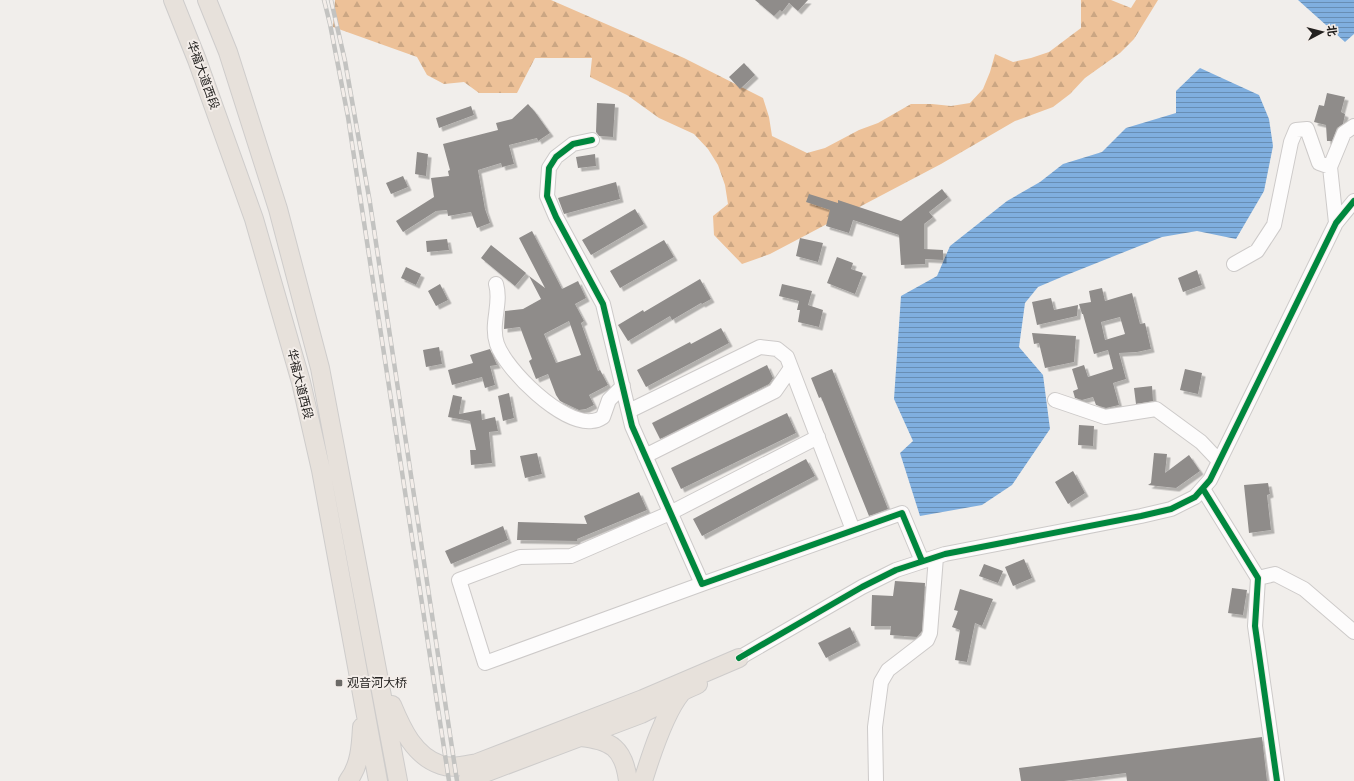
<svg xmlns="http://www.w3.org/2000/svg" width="1354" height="781" font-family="Raleway,'Noto Sans SC',sans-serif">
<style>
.forest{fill:url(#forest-firs)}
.water{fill:url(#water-rules)}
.building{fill:#8f8c8a;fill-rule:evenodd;filter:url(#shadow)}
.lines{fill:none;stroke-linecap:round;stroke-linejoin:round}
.minor-casing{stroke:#cdcac9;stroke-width:16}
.major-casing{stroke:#cecccb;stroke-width:20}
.minor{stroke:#fdfcfc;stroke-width:14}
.major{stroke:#e7e1db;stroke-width:18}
.rail-casing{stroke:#c3c3c1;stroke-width:4.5}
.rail{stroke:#f3ede9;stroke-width:3;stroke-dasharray:9;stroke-linecap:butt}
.cycleway-casing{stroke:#f3ede9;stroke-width:8}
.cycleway{stroke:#00873e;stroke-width:6}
.poi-dot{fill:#6b6966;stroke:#f3ede9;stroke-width:1.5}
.labels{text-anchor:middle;stroke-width:4;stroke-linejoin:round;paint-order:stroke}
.street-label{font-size:12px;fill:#23211f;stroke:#f3ede9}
.poi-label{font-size:12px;fill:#23211f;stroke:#f3ede9;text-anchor:start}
</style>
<defs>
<pattern id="forest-firs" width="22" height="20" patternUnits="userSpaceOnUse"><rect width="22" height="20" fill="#edc198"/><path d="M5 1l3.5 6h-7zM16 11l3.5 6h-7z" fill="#cba683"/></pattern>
<pattern id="water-rules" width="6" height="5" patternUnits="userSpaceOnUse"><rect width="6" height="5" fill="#80afdf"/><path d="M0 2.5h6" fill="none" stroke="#688eb4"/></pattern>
<filter id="shadow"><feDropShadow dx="3.5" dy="3.5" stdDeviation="0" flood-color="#0004"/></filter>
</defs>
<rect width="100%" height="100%" fill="#f1eeeb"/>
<!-- forest -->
<path class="forest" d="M335 0H551L684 58 763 98 769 117 772 136 807 153 825 148 859 130 878 123 911 104H932L951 106 970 103 983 89 990 72 995 54 1013 62 1031 58 1049 52 1081 28V0H1111L1131 8 1136 0H1158L1134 39 1120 53 1085 78 1070 94 1053 107 1015 121 941 164 770 254 742 264 714 235 713 216 728 204 725 185 718 165 708 149 694 134 659 118 627 95 590 77 592 58H535L517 93H479L464 82 444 84 427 75 417 57 333 27Z"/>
<!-- water -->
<path class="water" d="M1298 0H1354V34L1345 42Z
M1200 68 1259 95 1269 119 1273 146 1264 191 1236 239 1197 231 1162 237 1064 276 1038 287 1025 303 1019 347 1043 375 1050 429 1012 485 982 505 920 516 900 453 913 441 894 399 901 296 937 276 950 246 1007 201 1040 182 1063 164 1102 152 1126 128 1176 113V91Z"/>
<!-- building -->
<path class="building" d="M755 0H808L798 11 789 3 782 12 780 10 774 16Z
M744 63 755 75 740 89 729 77Z
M1327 93 1345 97 1341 112 1345 114 1343 124 1337 128 1332 141H1327L1326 125 1314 122 1319 105 1324 106Z
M597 103 615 104 613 137 599 136 596 132Z
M528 104 535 112 550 133 538 141 537 138 509 145 514 164 502 167 501 163 478 170 485 209 490 223 477 228 471 212 448 216 447 210 436 211 403 232 396 221 434 197 431 178 449 176 448 171 450 170 443 144 498 130 496 123 512 119Z
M471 106 474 115 439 128 436 118Z
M417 152 428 154 426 176 415 174Z
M595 154 596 166 578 168 576 157Z
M403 176 408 187 391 194 386 183Z
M616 182 620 199 564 214 558 198Z
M942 189 948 197 929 212 933 217 924 224V249L943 250V260L925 259V264L901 265 899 235 853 220 849 233 826 226 830 210 806 202 809 194 838 203V200L901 221Z
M635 209 644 224 591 255 582 240Z
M532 231 562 289 578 281 586 298 575 304 584 321 581 323 598 371 600 370 608 385 589 395 594 405 586 409 579 410 560 401 556 395 548 374 536 379 529 361 532 359 520 327 504 329 505 311 523 309 541 299 529 276 545 288 519 238ZM569 321 581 355 556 363 544 334Z
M800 238 823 243 818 262 796 256Z
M447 239 449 250 427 252 426 241Z
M664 240 674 257 620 288 610 271Z
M491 245 526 273 515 286 481 258Z
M837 257 853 263 851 269 863 273 855 294 827 283Z
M406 267 421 274 416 285 401 278Z
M1197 270 1202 285 1183 292 1178 278Z
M700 279 711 299 702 304 701 303 672 320 670 316 628 341 618 325 643 310 644 312Z
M440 284 448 300 436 306 428 291Z
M782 284 812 291 808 305 823 310 819 327 798 322 800 310H797L799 301 779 296Z
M1102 288 1105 301 1132 293 1140 324 1145 323 1151 349 1137 352 1119 353 1126 379 1113 383 1119 405 1106 408 1096 405 1093 397 1082 400 1075 398 1073 391 1078 389 1072 369 1084 365 1088 377 1113 369 1108 350 1094 354 1083 314H1082L1079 304 1091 302 1089 291ZM1120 317 1125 334 1105 340 1101 322Z
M1051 298 1054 310 1078 305 1077 316 1037 325 1032 302Z
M721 328 729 343 646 387 637 370 690 342 691 344Z
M1032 333 1076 336 1074 362 1045 368 1039 343 1034 344Z
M439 347 442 364 426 367 423 350Z
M490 349 497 365 490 366 495 385 485 388 482 377 452 385 448 370 473 363 470 355Z
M767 365 773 378 769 384 660 439 652 423Z
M832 369 888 509 869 516 821 397 819 398 811 378Z
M1185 369 1202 373 1198 394 1180 390Z
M1152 386 1153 401 1136 404 1134 388Z
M509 393 514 418 503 421 498 396Z
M453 395 462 397 459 414 481 410 482 420 495 417 498 431 489 432 492 463 471 465 470 450H476L470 421 448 417Z
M787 413 796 433 681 489 671 468Z
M1079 425 1094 426 1093 446 1078 445Z
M537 453 542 474 525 478 520 456Z
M1154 453 1167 454 1165 473 1189 455 1200 471 1176 488 1148 485 1151 483Z
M806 459 815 476 702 536 693 519Z
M1073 471 1085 493 1068 504 1055 482Z
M1268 483 1270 494 1267 495 1271 530 1249 533 1244 485Z
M639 492 647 510 577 539V541L517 540 518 522 587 524 584 516Z
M503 526 508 540 451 564 445 551Z
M1024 559 1032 578 1013 586 1005 567Z
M984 564 1003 571 998 583 979 576Z
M895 581 925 583 922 631 917 637 890 635 891 626H871L872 595 893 596Z
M1232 588 1247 590 1243 615 1228 613Z
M960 589 993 599 982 626 975 623 967 662 955 660 960 630 952 627 958 611 954 610Z
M850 627 857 642 826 658 818 643Z
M1262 737 1267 781H1127L1126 773 1064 781H1021L1019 768Z"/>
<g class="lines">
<!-- minor casing -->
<g class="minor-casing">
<path id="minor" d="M592 140 573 144 556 157 549 168 547 196 556 217 603 304 632 426 702 584 902 513 922 561
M1336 223 1330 167 1344 133 1354 126
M1234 264 1257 251 1274 225 1291 142 1296 130 1307 129 1319 163 1330 167
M496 284C502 304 490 323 497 344 506 370 562 425 592 421 596 421 600 419 603 417L609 400 623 386
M1055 400 1105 417 1156 409 1201 442 1219 461
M629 411 760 347 777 349 787 357 853 530
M645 456 775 391 791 368
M1203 489 1258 578 1255 626 1277 781
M1258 578 1275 574 1304 589 1354 632
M702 584 485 663 459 580 520 557 571 556 670 513 818 437
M739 658 862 587 896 570 945 554 1141 516 1171 509 1195 497 1210 480 1336 223 1354 201
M876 781 875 727 881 682 888 670 927 640 930 633 936 557"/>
</g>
<!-- major casing -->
<g class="major-casing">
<path id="major" d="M173 0 197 60 254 219 301 382 321 470 378 781
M207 0 228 52 278 209 320 368 398 781
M392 705C402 729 414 756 441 765 452 769 466 765 477 763L643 699 739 658
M580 737C611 740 624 748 628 781
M348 781C360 766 361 745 362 727
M467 781 482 774 641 714 665 702
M643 781C651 755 664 714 681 693 685 689 693 687 698 684"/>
</g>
<!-- minor -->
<use href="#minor" class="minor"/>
<!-- major -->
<use href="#major" class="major"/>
<!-- rail casing -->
<g class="rail-casing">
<path id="rail" d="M324 0 330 24 348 117 449 781
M331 0 345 61 370 203 457 781"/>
</g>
<!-- rail -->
<use href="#rail" class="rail"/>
<!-- cycleway casing -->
<g class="cycleway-casing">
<path id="cycleway" d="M592 140 573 144 556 157 549 168 547 196 556 217 603 304 632 426 702 584 902 513 922 561
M1203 489 1258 578 1255 626 1277 781
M739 658 862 587 896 570 945 554 1141 516 1171 509 1195 497 1210 480 1336 223 1354 201"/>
</g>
<!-- cycleway -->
<use href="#cycleway" class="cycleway"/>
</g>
<!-- markers -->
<rect class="poi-dot" x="335" y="679" width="8" height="8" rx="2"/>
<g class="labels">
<!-- street labels -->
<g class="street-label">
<text transform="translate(203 75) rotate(70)" y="4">华福大道西段</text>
<text transform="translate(300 384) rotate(76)" y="4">华福大道西段</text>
</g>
<!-- poi labels -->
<g class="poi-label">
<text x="347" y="687">观音河大桥</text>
</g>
</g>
<!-- north arrow -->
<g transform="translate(1322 32) rotate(83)" stroke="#f3ede9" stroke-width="3" paint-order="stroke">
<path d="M0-3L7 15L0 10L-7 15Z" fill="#23211f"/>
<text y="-6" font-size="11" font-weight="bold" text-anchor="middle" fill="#23211f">北</text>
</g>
</svg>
